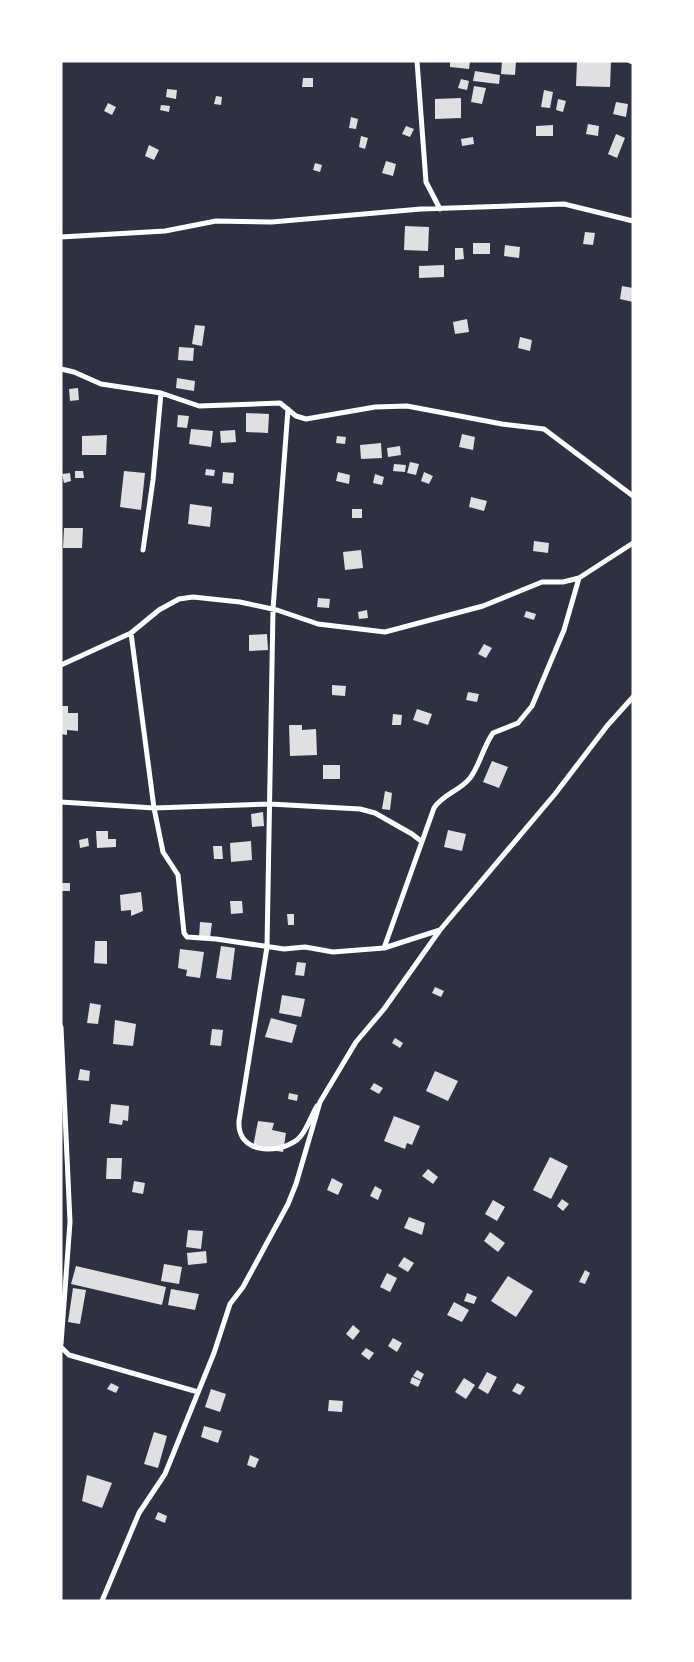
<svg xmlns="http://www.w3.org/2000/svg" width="694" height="1662" font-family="'PT Sans',sans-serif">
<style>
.building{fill:#e0e0e3}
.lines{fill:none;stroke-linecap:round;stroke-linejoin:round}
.minor{stroke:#fff;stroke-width:5}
</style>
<rect width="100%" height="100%" fill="#2d3142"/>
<!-- building -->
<path class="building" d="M450 61H470L469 69 450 67Z
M502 61H516L515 75 501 74Z
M577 61H611L610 87 576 86Z
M475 71 500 75 499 84 473 81Z
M303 78H313V87H302Z
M461 79 469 81 467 90 458 88Z
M474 86 486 88 482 104 471 102Z
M167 89 177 90 176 99 166 97Z
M544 90 553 92 550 108 541 107Z
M216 96 222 97 221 105 214 104Z
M461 98V118L435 119V99Z
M558 99 566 101 563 112 556 110Z
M616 102 628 104 626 117 613 114Z
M108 103 116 107 112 115 104 111Z
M161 105 170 106 169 112 160 110Z
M351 117 358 119 356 129 349 128Z
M588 124 599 126 598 136 586 134Z
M553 125V136H536V126Z
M406 126 414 129 410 137 402 134Z
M616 134 625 138 617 158 608 154Z
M361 136 368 138 365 149 359 147Z
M473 137 474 144 462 146 461 139Z
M149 145 159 150 154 160 145 156Z
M386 161 396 164 393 176 382 173Z
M315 163 322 165 320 172 313 170Z
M405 226 429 227 428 251 404 250Z
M585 232 595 233 593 245 583 244Z
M473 243H490V254H473Z
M505 245 520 247 519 258 504 256Z
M455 248H463L464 259 455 260Z
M444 265V277L419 278V266Z
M622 286 633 288V302L620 299Z
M467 319 469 332 455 334 453 322Z
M195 325 205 326 202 346 192 344Z
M520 337 532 340 530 351 518 348Z
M179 347 194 348 193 361 178 360Z
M177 378 195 381 194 391 176 388Z
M78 388 79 400 70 401 69 389Z
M246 413 269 414 268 433 246 432Z
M178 415 189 416 187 428 177 427Z
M191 429 213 431 211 447 189 444Z
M235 430 236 442 221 443 220 431Z
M462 434 475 437 473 450 459 447Z
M107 435 106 455H82V436Z
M337 436 346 437 345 444 336 443Z
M381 443 382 458 361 459 360 445Z
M400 446 401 455 388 457 387 448Z
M410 462 419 464 416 475 407 473Z
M394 464 406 465 405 472 393 471Z
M206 469 215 470 214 476 205 475Z
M75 471H83L84 478H75Z
M124 471 145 473 141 510 120 507Z
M223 472 234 473 233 484 222 483Z
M338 472 350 475 349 484 336 481Z
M424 472 433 476 429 484 421 481Z
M70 473 71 481 64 483 62 474Z
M375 474 384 477 382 485 373 483Z
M471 497 487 501 484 511 469 507Z
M190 504 212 507 210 527 188 524Z
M352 509H362V518H352Z
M64 528H83L82 548H63Z
M534 541 549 543 548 553 533 551Z
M361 550 363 568 345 570 343 552Z
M318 598 330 599 329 608 317 607Z
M367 610 368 618 359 619 358 612Z
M526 611 536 614 534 620 524 617Z
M267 634 268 650 249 651V635Z
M484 644 492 648 486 658 478 654Z
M332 685 346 686 345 696 332 695Z
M468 692 479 694 477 702 466 700Z
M61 706H68V713H78V731L67 730V735L61 734Z
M417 709 432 714 428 725 413 720Z
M393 714 402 715 401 725H392Z
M289 725H302V730L316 729 317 755 290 756Z
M492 761 508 767 499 788 483 782Z
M323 765H340V779H323Z
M385 791 392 793 390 810 382 809Z
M263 812 264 826 252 827 251 814Z
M448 830 466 834 462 851 444 847Z
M96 831H108V839H116V847L97 848Z
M88 838 89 846 80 848 79 840Z
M251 841 252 860 231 862 230 843Z
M213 846H222L223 859H214Z
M61 883H70V891H61Z
M141 892 143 911 131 916V910L121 911 120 895Z
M230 901H242L243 913 231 914Z
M287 914H294V925H288Z
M200 922 212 923 210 938 199 937Z
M95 941H107V964L94 963Z
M221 946 235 948 231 980 216 978Z
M180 949 204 952 200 978 186 976 187 970 178 968Z
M297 962 306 963 304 976 295 975Z
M435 987 444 991 441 997 432 993Z
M282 995 305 999 301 1017 279 1013Z
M90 1003 101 1005 98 1024 87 1023Z
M271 1018 297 1025 292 1043 265 1037Z
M115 1020 136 1024 133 1046 113 1044Z
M212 1029 223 1030 221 1046 210 1045Z
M395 1038 403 1043 400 1048 392 1043Z
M80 1069 90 1071 89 1081 78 1080Z
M435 1071 458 1081 448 1101 426 1091Z
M374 1083 383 1088 379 1094 370 1089Z
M289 1093 298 1095 297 1101 288 1099Z
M111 1104 129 1106 128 1121 123 1120 122 1125 109 1123Z
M394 1116 420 1126 412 1145 407 1143 405 1149 384 1141Z
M258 1121 274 1123 272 1130 286 1133 283 1152 253 1147Z
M550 1157 568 1166 551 1199 533 1190Z
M107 1158H122L121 1179H106Z
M428 1169 438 1177 433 1184 422 1176Z
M332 1178 343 1184 338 1195 327 1190Z
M134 1181 145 1183 143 1194 132 1192Z
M375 1186 382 1190 378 1200 370 1196Z
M562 1199 569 1204 563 1211 557 1206Z
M493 1200 505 1207 497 1221 485 1214Z
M409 1217 425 1223 422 1235 404 1228Z
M188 1230 203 1231 201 1249 186 1247Z
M490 1232 505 1243 498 1252 484 1241Z
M206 1251 207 1263 188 1265 187 1253Z
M404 1257 414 1263 408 1272 398 1266Z
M164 1264 182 1267 179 1284 161 1281Z
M76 1266 166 1287 162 1305 71 1284Z
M585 1270 590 1273 585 1284 579 1282Z
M387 1273 397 1278 390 1292 380 1287Z
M508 1276 533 1291 516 1317 491 1301Z
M73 1288 86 1290 80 1324 68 1322Z
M171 1289 199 1294 195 1310 168 1305Z
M467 1293 477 1297 474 1304 464 1301Z
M454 1302 469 1310 462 1322 447 1315Z
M353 1325 360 1331 353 1340 346 1334Z
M393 1338 402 1343 397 1352 388 1346Z
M366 1348 374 1353 369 1360 361 1354Z
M417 1370 424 1374 421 1380 413 1376Z
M487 1372 497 1377 488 1394 478 1388Z
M412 1377 421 1381 418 1387 410 1383Z
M464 1378 475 1385 466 1399 455 1392Z
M111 1383 119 1387 116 1393 107 1389Z
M517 1383 525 1387 520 1395 512 1391Z
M211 1389 226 1394 220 1412 205 1407Z
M329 1400 343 1401 342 1412 328 1411Z
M204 1426 222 1431 218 1443 201 1437Z
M154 1432 167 1436 158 1468 144 1464Z
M250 1455 259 1459 255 1468 247 1465Z
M87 1475 112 1483 102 1508 82 1501Z
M158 1512 167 1516 165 1523 155 1519Z"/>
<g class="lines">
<!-- minor -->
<path class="minor" d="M417 61 426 182 440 209
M630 61 633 62
M61 237 165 231 216 221 272 222 421 209 564 204 633 221
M61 369 74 372 101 384 161 393 199 406 280 403 296 416 306 419 375 407 407 406 502 424 544 429 633 496
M288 409 273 609 267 947 239 1121C237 1153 276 1155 297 1140 307 1132 310 1117 317 1106
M143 550 153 480 161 393
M131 633 154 808 163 852 178 875 184 933 187 937 216 939 284 949 305 947 333 952 384 948 440 930
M61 665 131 633 159 610 179 599 193 597 240 602 277 610 318 624 385 632 483 606 542 582H563L579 578 633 543
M61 802 154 808 270 804 360 809 375 813 412 834 421 841
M384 948 434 808C443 794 460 791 470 778 480 765 483 747 493 733L518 723 532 706 564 630 579 578
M61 1027 70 1222 61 1344
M61 1347 69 1355 198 1392
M102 1601 139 1513 165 1474 214 1353 230 1304 243 1287 288 1204 296 1184 320 1102 356 1042 384 1009 440 930 555 794 607 726 633 697"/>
</g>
<!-- border -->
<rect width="694" height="1662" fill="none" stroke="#ffffff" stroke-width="125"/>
</svg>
